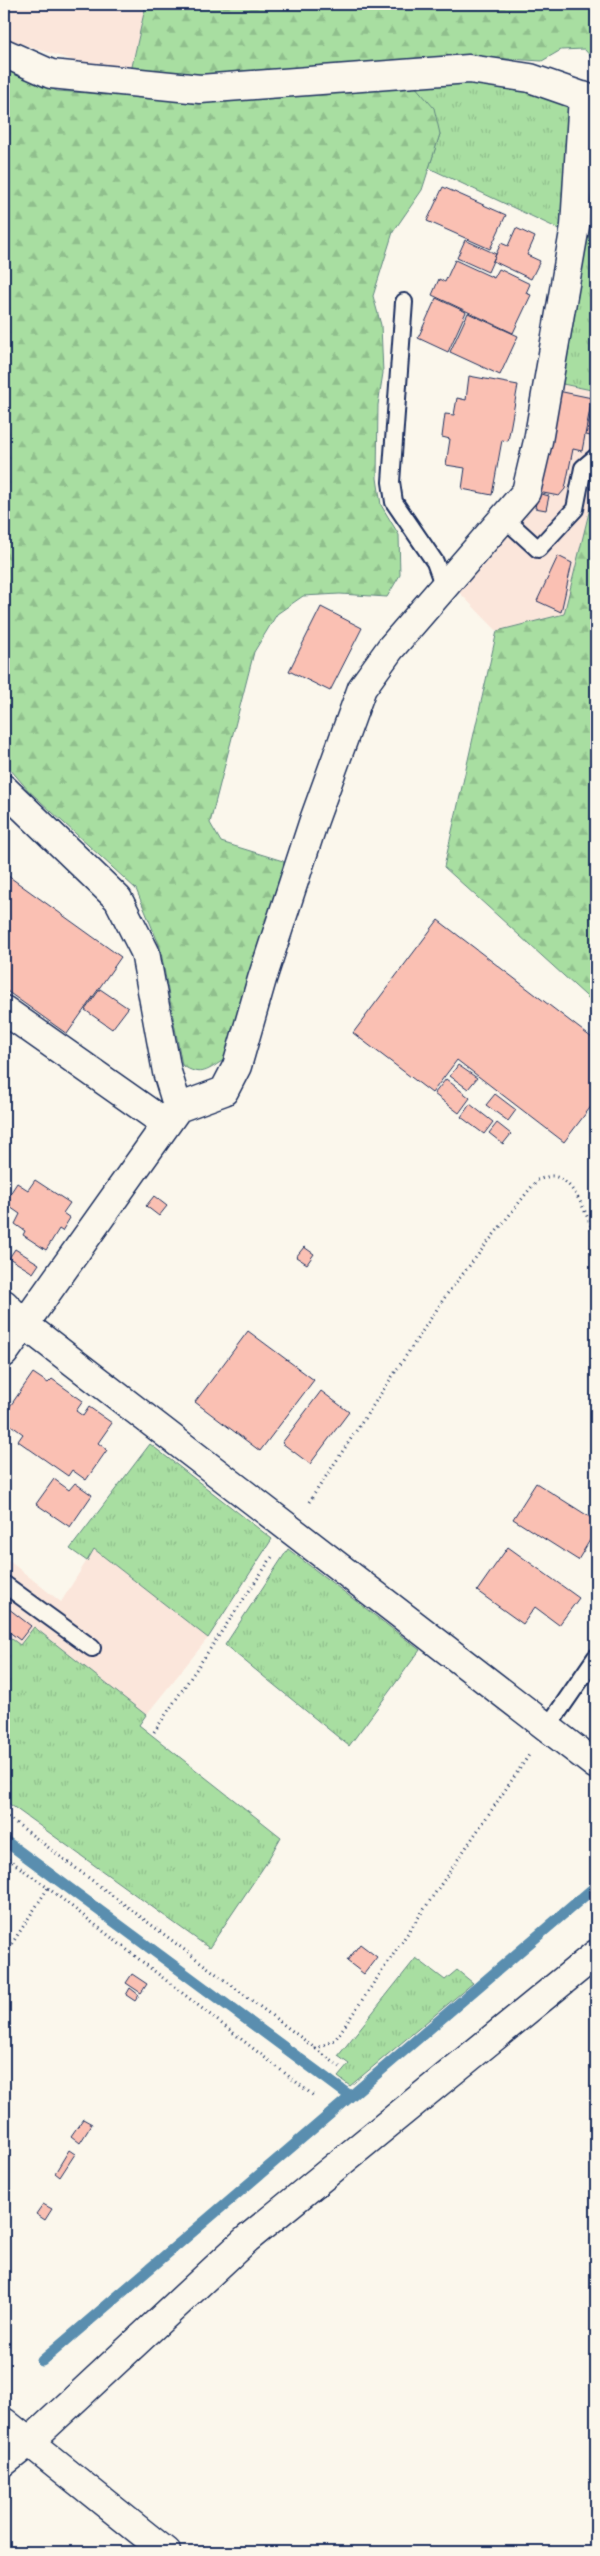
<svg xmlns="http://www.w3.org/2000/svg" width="600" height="2556" font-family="'Patrick Hand',sans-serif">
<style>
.built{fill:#fbe6db}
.grass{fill:url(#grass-tufts);stroke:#628680}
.forest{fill:url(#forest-firs);stroke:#628680}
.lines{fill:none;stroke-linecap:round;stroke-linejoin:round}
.stream{stroke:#5a8eaf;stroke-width:11}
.building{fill:#fac0b3;stroke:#1b2f5e}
.service-casing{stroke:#1b2f5e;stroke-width:20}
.minor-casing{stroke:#1b2f5e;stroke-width:31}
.tertiary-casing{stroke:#1b2f5e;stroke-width:31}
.path{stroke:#1b2f5e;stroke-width:3;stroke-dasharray:1 4;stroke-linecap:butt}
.service{stroke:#fbf7ec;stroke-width:16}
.minor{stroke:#fbf7ec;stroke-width:28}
.tertiary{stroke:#fbf7ec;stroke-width:28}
</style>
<defs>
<pattern id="grass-tufts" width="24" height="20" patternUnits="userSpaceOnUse" patternTransform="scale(1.25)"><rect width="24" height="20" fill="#a8dea1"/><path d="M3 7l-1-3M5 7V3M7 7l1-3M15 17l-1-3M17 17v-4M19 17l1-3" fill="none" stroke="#90bf8d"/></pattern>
<pattern id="forest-firs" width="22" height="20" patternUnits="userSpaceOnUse" patternTransform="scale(1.25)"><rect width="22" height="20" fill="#a8dea1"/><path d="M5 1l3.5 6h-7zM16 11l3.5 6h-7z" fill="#90bf8d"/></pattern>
</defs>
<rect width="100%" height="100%" fill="#fbf7ec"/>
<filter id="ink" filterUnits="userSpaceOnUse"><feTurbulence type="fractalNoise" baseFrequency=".02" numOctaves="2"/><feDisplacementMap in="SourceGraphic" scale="10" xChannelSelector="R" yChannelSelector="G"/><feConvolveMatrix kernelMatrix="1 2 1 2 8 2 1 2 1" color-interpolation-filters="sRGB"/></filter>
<g filter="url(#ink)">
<!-- built -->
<path class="built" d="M4 4H146L131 71 96 68 4 38Z
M558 383 596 391V484L564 615 497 631 455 588 535 493Z
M94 1549 208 1638 146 1715 34 1627 20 1645 4 1632V1557L61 1602Z"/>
<!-- grass -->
<path class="grass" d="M467 80 520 86 570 102 563 231 429 168 440 134 414 85Z
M592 113 596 115V391L558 383Z
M150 1444 272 1539 208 1638 94 1549 87 1561 70 1549Z
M288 1549 420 1650 349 1746 225 1645Z
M34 1627 146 1715 139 1725 281 1837 265 1865 209 1948 4 1800V1641L8 1636 20 1645Z
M416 1958 445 1980 457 1970 473 1983 350 2086 338 2077 349 2064 338 2056Z"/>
<!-- forest -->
<path class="forest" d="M146 4H596V62L584 49 561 50 542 61 475 57 204 76 131 71Z
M4 69 57 91 197 100 414 85 434 108 440 134 422 190 393 232 373 296 381 325 383 373 378 405 377 478 381 505 399 535 400 575 387 597 340 594 303 596 277 614 254 652 210 823 221 842 283 861 288 870 225 1059C208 1070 201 1078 182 1065L160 947 136 889 28 790 4 762Z
M596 484V1005L444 867 497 631 564 614Z"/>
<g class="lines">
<!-- stream -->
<path class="stream" d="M4 1840 350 2096
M42 2361 596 1886"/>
</g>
<!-- building -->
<path class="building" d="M443 187 506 215 490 249 427 221Z
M516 228 535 237 527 255 540 261 531 279 493 261 501 243 508 246Z
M465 240 496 254 488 272 457 258Z
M455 260 494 278 499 269 530 284 526 293 531 295 513 333 432 295 439 279 445 282Z
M436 298 466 312 448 352 418 338Z
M468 313 518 336 500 375 450 352Z
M469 376 518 385 508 441 502 440 492 495 462 489 465 468 446 465 450 439 442 437 445 414 454 415 457 398 466 400Z
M558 391 592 398 582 451 573 449 565 489 559 496 538 492Z
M594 398 596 399 595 437 586 435Z
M538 493 549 496 546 510 535 508Z
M558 556 572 563 561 612 537 601Z
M321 607 362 628 330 691 289 671Z
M4 873 121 957 67 1034 4 989Z
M438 920 596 1041V1100L564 1142 457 1060 432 1093 353 1033Z
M100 989 128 1008 112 1029 85 1010Z
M458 1065 477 1078 468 1089 450 1076Z
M446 1079 470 1098 459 1113 434 1094Z
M495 1094 516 1110 508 1121 486 1105Z
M470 1104 493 1122 484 1134 461 1117Z
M497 1123 511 1134 503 1144 489 1133Z
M35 1180 70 1203 63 1213 70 1218 62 1231 59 1229 46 1250 23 1235 25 1231 15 1224 20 1214 4 1203 17 1183 28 1190Z
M154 1196 167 1206 159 1216 146 1206Z
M304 1247 314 1254 307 1264 296 1257Z
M15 1249 39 1264 33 1273 9 1258Z
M248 1331 314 1380 260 1451 195 1402Z
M33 1373 48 1383 52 1379 83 1401 76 1411 83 1416 89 1407 112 1423 98 1443 107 1450 86 1480 72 1470 68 1476 18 1441 23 1434 4 1420V1415Z
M321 1391 349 1412 310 1464 282 1443Z
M592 1409H596V1440Z
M54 1479 69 1490 75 1483 92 1495 70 1527 36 1504Z
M536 1483 596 1521V1530L578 1560 513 1519Z
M508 1547 579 1598 559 1625 535 1607 523 1624 477 1591Z
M4 1605 31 1626 20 1640 4 1628Z
M360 1944 377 1957 364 1974 347 1961Z
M132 1974 147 1984 141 1993 126 1983Z
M130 1988 139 1995 135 2001 126 1995Z
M83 2119 92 2124 80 2143 71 2136Z
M69 2150 75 2154 60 2177 55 2173Z
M43 2204 52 2209 45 2220 36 2214Z"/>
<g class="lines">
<!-- service casing -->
<g class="service-casing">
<path id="service" d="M404 302 391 482 394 502 435 562 444 587
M503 517 538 549 575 509 583 468 596 457
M4 1584 92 1648
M547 1728 596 1657"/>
</g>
<!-- minor casing -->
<g class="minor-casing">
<path id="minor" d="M4 53 51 74 200 89 469 69 530 78 596 101
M4 789 118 899 145 952 167 1072 178 1108
M4 1010 166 1124
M4 1304 24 1324 596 1765
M4 1353 178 1108 224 1091 237 1066 262 979 314 820 362 688 390 649 526 492 538 441 575 226 583 96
M4 2462 28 2443 247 2239 596 1954"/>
</g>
<!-- tertiary casing -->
<g class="tertiary-casing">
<path id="tertiary" d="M4 2422 166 2552"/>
</g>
<!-- path -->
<path class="path" d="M309 1502 447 1294 537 1180C541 1179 548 1176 552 1176 575 1178 589 1221 596 1239
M154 1732 272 1557
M4 1814 340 2067
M4 1856 48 1888 4 1956
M48 1888 314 2096
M315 2049 335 2040 529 1755"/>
<!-- service -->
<use href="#service" class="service"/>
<!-- minor -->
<use href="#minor" class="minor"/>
<!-- tertiary -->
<use href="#tertiary" class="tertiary"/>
</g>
</g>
<!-- margin -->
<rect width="600" height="2556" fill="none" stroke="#fbf7ec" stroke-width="20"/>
<rect x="10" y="10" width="580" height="2536" fill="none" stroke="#1b2f5e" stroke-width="2" filter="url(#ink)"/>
</svg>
